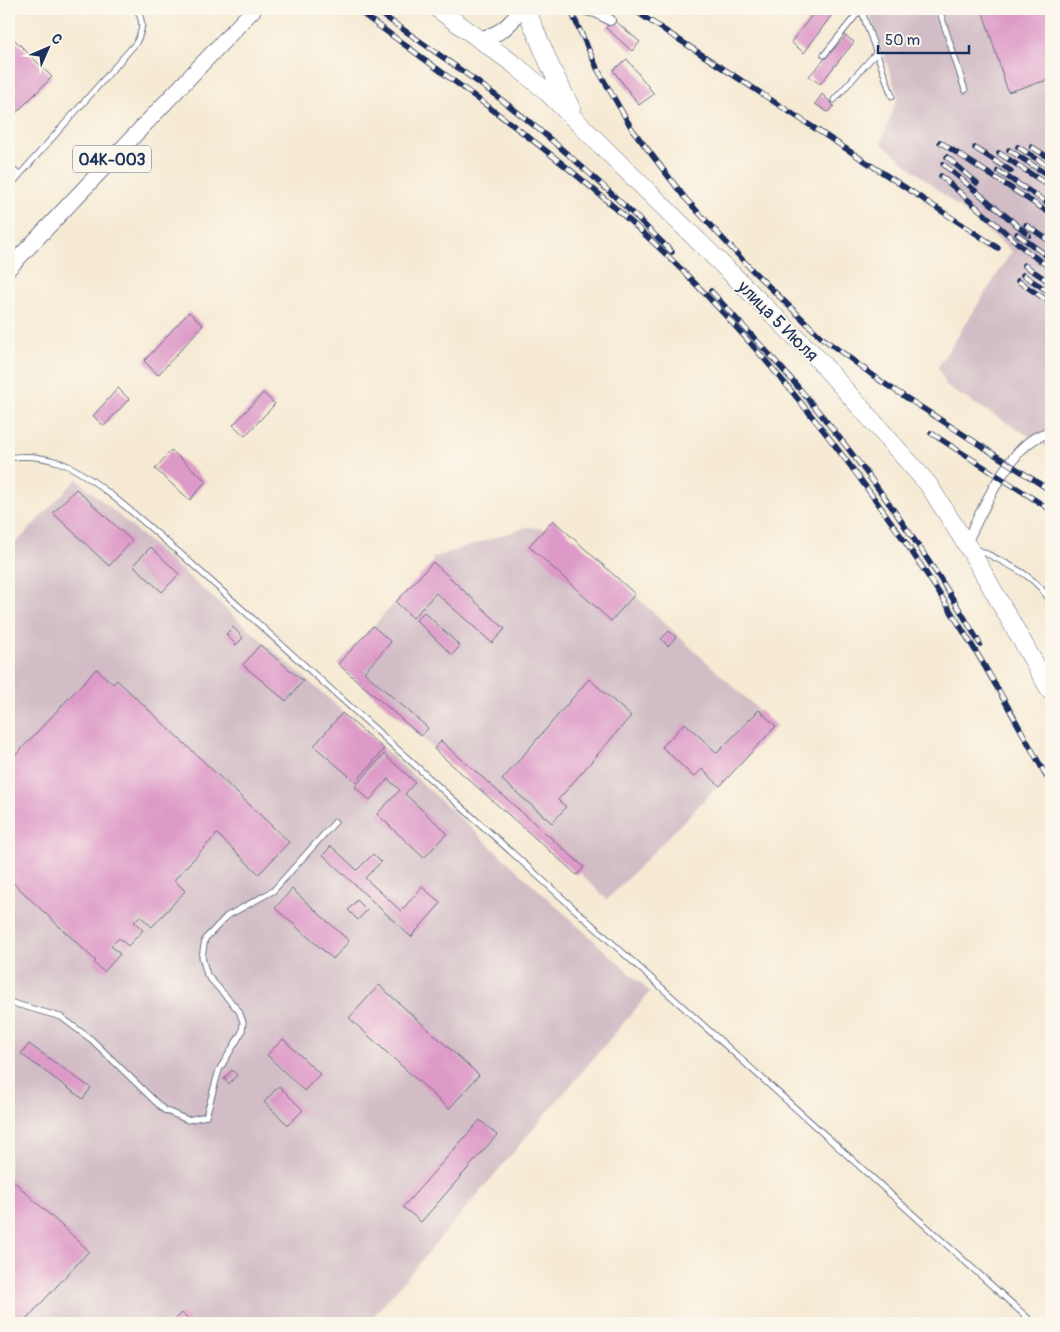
<svg xmlns="http://www.w3.org/2000/svg" width="1060" height="1332" font-family="Pangolin,sans-serif">
<style>
.industrial{fill:#d2bdc6}
.building{fill:#dd99c7}
.lines{fill:none;stroke-linecap:round;stroke-linejoin:round}
.lane-casing{stroke:#687087;stroke-width:7}
.street-casing{stroke:#687087;stroke-width:12}
.primary-casing{stroke:#687087;stroke-width:17}
.highway-casing{stroke:#687087;stroke-width:19}
.lane{stroke:#fff;stroke-width:5}
.street{stroke:#fff;stroke-width:10}
.primary{stroke:#fff;stroke-width:15}
.highway{stroke:#fff;stroke-width:18}
.rail-casing{stroke:#1b2f5e;stroke-width:5.5}
.rail{stroke:#fbf7ec;stroke-width:4;stroke-dasharray:11;stroke-linecap:butt}
.labels{text-anchor:middle;stroke-width:4;stroke-linejoin:round;paint-order:stroke}
.shield{fill:#fbf7ec;stroke:#5e6b89;stroke-width:1}
.shield-label{font-size:16px;font-weight:bold;fill:#1b2f5e}
.street-label{font-size:18px;fill:#1b2f5e;stroke:#fbf7ec}
</style>
<rect width="100%" height="100%" fill="#fbf7ec"/>
<filter id="ink" filterUnits="userSpaceOnUse"><feTurbulence type="fractalNoise" baseFrequency=".02" numOctaves="2"/><feDisplacementMap in="SourceGraphic" scale="10" xChannelSelector="R" yChannelSelector="G"/><feConvolveMatrix kernelMatrix="1 2 1 2 8 2 1 2 1" color-interpolation-filters="sRGB"/></filter>
<filter id="wash" filterUnits="userSpaceOnUse"><feTurbulence type="fractalNoise" baseFrequency=".0096" numOctaves="4" result="noise"/><feDisplacementMap in="SourceGraphic" scale="20" xChannelSelector="R" yChannelSelector="G"/><feGaussianBlur stdDeviation="1.12" result="paint"/><feColorMatrix in="noise" values="0 0 0 0 0 0 0 0 0 0 0 0 0 0 0 0 0 1.4 0 .05"/><feComposite in="paint" operator="in"/></filter>
<g filter="url(#wash)">
<rect width="100%" height="100%" fill="#f6ead4"/>
<!-- industrial -->
<path class="industrial" d="M868 9H1051V449L947 387 938 367 1012 251 881 143 898 96Z
M77 479 344 712 650 992 368 1323H9V550Z
M553 520 776 726 607 900 580 873 577 875 338 664 433 562 432 558 527 527 545 529Z"/>
<g id="blocks">
<!-- building -->
<path class="building" d="M817 9H836L804 53 791 42Z
M982 9H1048L1051 18V79L1008 92Z
M613 19 640 42 632 51 606 28Z
M9 34 52 77 9 120Z
M846 36 854 42 820 84 809 76Z
M627 59 654 94 639 105 613 70Z
M822 94 834 106 828 112 815 104Z
M189 312 203 325 158 375 144 361Z
M118 388 129 399 104 426 93 416Z
M263 393 275 404 245 436 233 425Z
M171 450 206 481 190 500 155 469Z
M76 489 132 541 109 566 53 513Z
M553 520 635 594 611 621 529 546Z
M151 547 179 574 162 592 133 565Z
M433 562 505 629 492 643 436 593 413 618 396 602Z
M424 612 460 646 452 655 416 620Z
M373 626 391 642 364 672 428 728 421 736 338 664Z
M233 627 243 638 236 645 226 634Z
M669 631 676 637 668 646 661 639Z
M260 645 303 681 286 701 243 665Z
M96 669 113 684 117 680 289 842 259 874 217 834 174 880 185 891 152 927 140 916 134 922 143 930 128 946 119 938 111 946 120 954 104 972 94 963 96 961 9 879V762Z
M589 679 631 716 558 800 566 807 552 823 502 780Z
M759 710 776 726 720 786 702 769 694 777 662 747 685 723 717 753Z
M342 713 384 749 356 782 314 746Z
M441 741 584 867 577 875 434 749Z
M384 754 415 782 405 794 447 833 424 858 377 814 400 790 388 779 370 800 355 787Z
M331 846 357 870 373 854 381 862 365 878 401 911 422 887 441 903 411 937 323 855Z
M292 889 349 941 333 959 275 908Z
M357 900 367 910 358 920 348 910Z
M379 985 479 1075 449 1109 349 1018Z
M283 1039 320 1074 304 1091 267 1055Z
M29 1044 91 1088 83 1099 21 1054Z
M232 1070 237 1075 229 1084 224 1079Z
M279 1086 303 1110 288 1125 264 1102Z
M480 1120 497 1135 421 1222 403 1207Z
M9 1177 89 1251 23 1323H9Z
M182 1313 193 1323H172Z"/>
</g>
</g>
<g filter="url(#ink)">
<use href="#blocks" fill-opacity="0" stroke="#687087" stroke-width="1"/>
<g class="lines">
<!-- lane casing -->
<g class="lane-casing">
<path id="lane" d="M861 9 892 96
M939 9 965 90
M824 55 861 9
M834 100 877 52
M9 166 19 175
M9 187 136 43C143 29 144 23 137 9
M9 458C25 455 42 457 58 462 90 471 153 531 181 554L1030 1320 1027 1323
M975 548C1002 562 1039 575 1051 604
M9 1002 61 1017 92 1040 164 1110 188 1120 206 1116 219 1070 242 1032 243 1022 239 1011 207 975 202 957 205 939 227 916 273 891 335 822"/>
</g>
<!-- street casing -->
<g class="street-casing">
<path id="street" d="M581 9 596 12 610 20
M966 543C982 512 1013 435 1051 433"/>
</g>
<!-- primary casing -->
<g class="primary-casing">
<path id="primary" d="M480 39C497 35 512 26 519 9
M9 268 254 9"/>
</g>
<!-- highway casing -->
<g class="highway-casing">
<path id="highway" d="M438 9 515 65 546 91 816 357 928 484 973 555 1051 692
M526 9 551 68 571 108"/>
</g>
<!-- lane -->
<use href="#lane" class="lane"/>
<!-- street -->
<use href="#street" class="street"/>
<!-- primary -->
<use href="#primary" class="primary"/>
<!-- highway -->
<use href="#highway" class="highway"/>
<!-- rail casing -->
<g class="rail-casing">
<path id="rail" d="M356 9C468 92 583 171 682 270 791 380 889 510 970 642 999 688 1024 737 1051 784
M374 9C429 48 485 85 537 128 584 167 629 209 672 252
M570 9 598 70 632 129 685 198 753 271 821 337 882 382 1051 491
M632 9 998 248
M940 142 1051 214
M1018 147 1051 168
M1032 147 1051 159
M975 148 1011 171
M1009 150 1051 177
M999 153 1051 187
M947 157 977 183
M943 164 1029 235
M998 171 1051 205
M941 176 1029 253 1051 268
M1026 225 1051 242
M1017 234 1047 256
M1024 265 1051 283
M1023 275 1051 293
M1018 281 1051 303
M711 291C740 323 770 354 798 387 863 463 930 557 980 644
M931 433 1051 510"/>
</g>
<!-- rail -->
<use href="#rail" class="rail"/>
</g>
</g>
<g class="labels">
<!-- shield labels -->
<rect class="shield" x="73" y="145.5" width="78" height="27" rx="4"/>
<g class="shield-label">
<text x="112" y="165">04К-003</text>
</g>
<!-- street labels -->
<g class="street-label">
<text transform="translate(778 321) rotate(45)" y="6">улица 5 Июля</text>
</g>
</g>
<!-- margin -->
<rect width="1060" height="1332" fill="none" stroke="#fbf7ec" stroke-width="30"/>
<!-- north arrow -->
<g transform="translate(48 48) rotate(45)" stroke="#fbf7ec" stroke-width="4" paint-order="stroke">
<path d="M0-4L9 19L0 12L-9 19Z" fill="#1b2f5e"/>
<text y="-8" font-size="14" font-weight="bold" text-anchor="middle" fill="#1b2f5e">С</text>
</g>
<!-- scale -->
<path d="M878 45v8h91v-8" fill="none" stroke="#1b2f5e" stroke-width="2.5"/>
<text x="885" y="45" font-size="15" fill="#1b2f5e" stroke="#fbf7ec" stroke-width="4" paint-order="stroke">50 m</text>
</svg>
